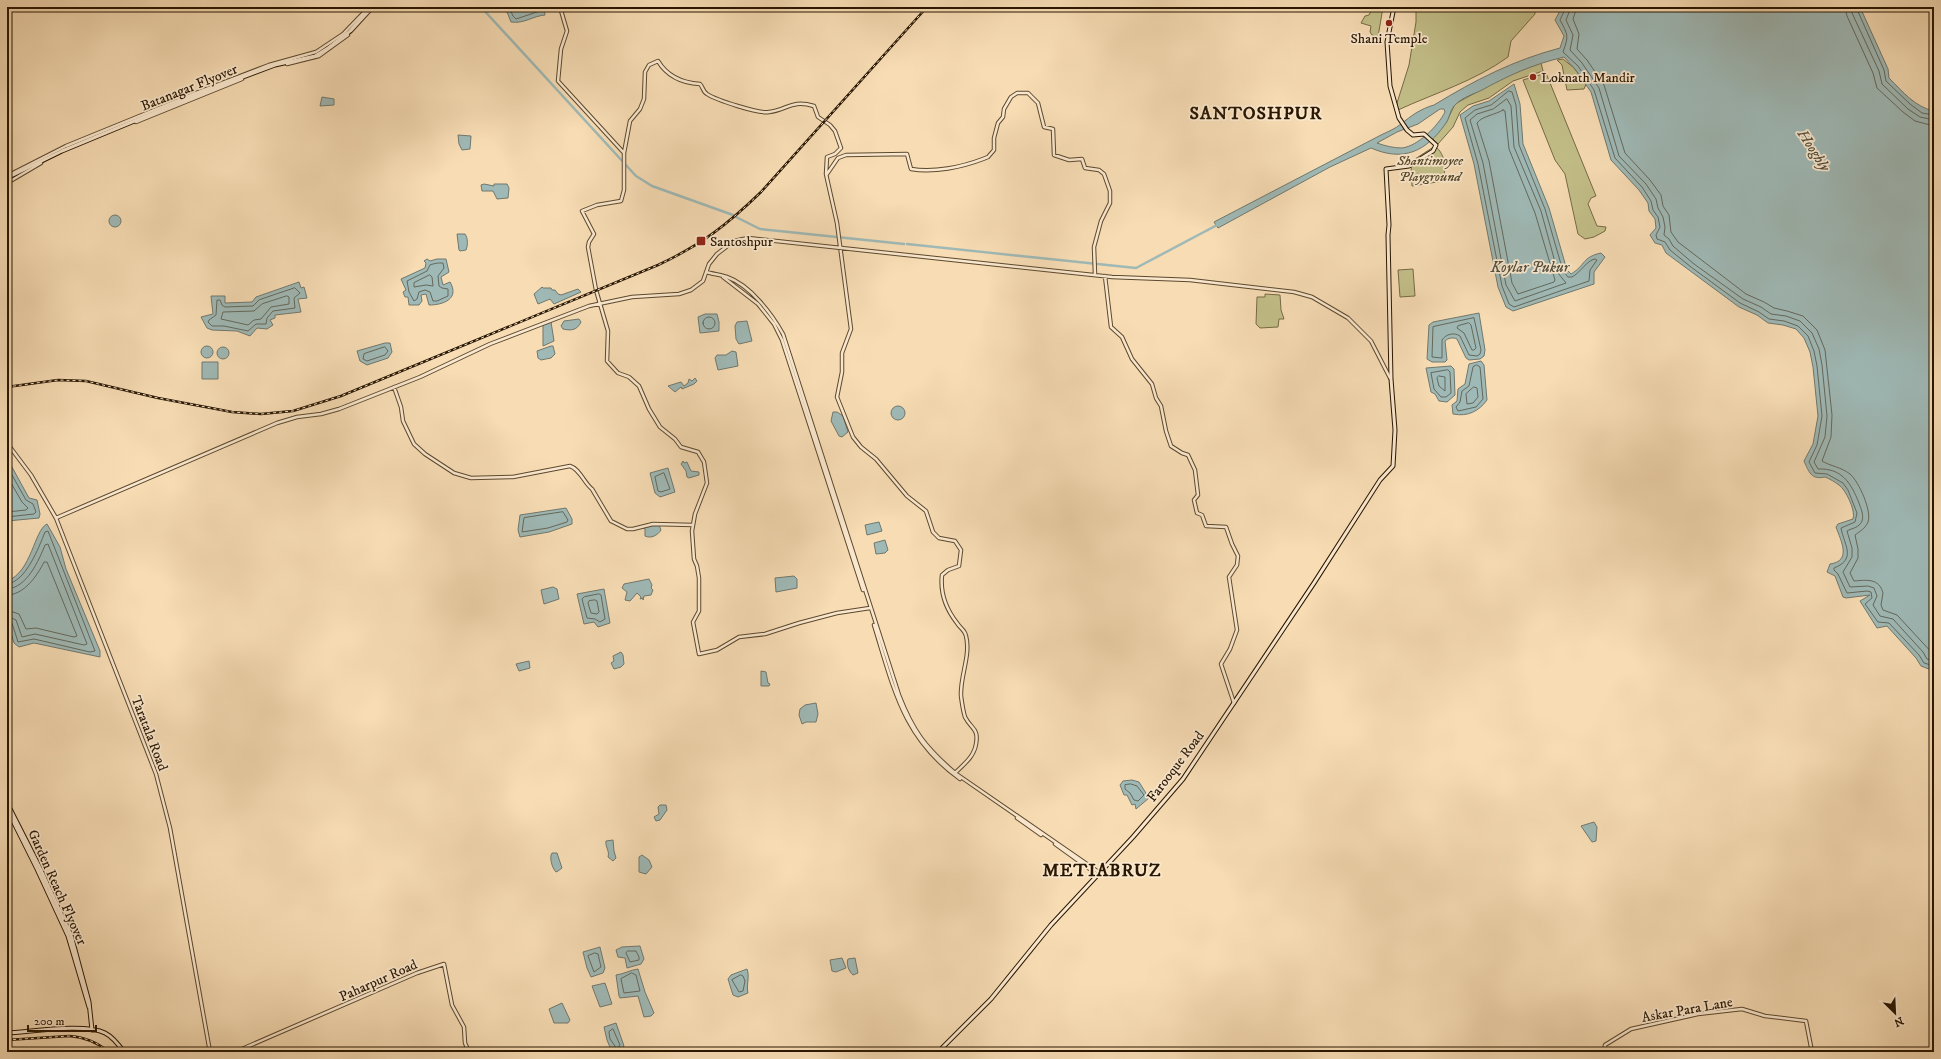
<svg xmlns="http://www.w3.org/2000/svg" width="1941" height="1059" font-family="'IM FELL DW Pica',serif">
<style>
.green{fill:#c3bf89;stroke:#766a45}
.water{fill:#9fb9b6;stroke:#70786e;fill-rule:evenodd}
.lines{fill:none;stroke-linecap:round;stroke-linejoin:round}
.shore{stroke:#64685c;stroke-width:1}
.canal{stroke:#9fb9b6;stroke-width:2.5}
.tertiary-casing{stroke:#5c482e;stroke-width:4.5}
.secondary-casing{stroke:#291601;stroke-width:5}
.tertiary{stroke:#fae8ce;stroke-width:2.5}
.secondary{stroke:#fae8ce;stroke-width:3}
.rail-casing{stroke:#291601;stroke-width:2.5}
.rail{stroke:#fae8ce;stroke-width:1;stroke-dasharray:3;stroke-linecap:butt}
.poi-dot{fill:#8f2418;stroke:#fae8ce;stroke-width:1.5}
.labels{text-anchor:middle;stroke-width:3.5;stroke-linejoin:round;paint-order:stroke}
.poi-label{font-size:14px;fill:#291601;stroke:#fae8ce;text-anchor:start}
.street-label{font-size:14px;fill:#291601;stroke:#fae8ce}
.park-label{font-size:14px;font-style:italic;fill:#57492a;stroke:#fae8ce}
.water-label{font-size:15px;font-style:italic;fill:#524f40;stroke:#fae8ce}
.district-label{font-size:18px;font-weight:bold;letter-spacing:1px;fill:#291601;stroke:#fae8ce}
</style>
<rect width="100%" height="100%" fill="#f7dcb4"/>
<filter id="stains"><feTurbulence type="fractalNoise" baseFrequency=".005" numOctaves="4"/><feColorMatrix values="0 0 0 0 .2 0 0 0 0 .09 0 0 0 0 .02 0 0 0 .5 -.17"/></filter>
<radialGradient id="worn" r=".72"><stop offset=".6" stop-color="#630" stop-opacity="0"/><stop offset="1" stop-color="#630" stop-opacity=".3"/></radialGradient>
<!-- green -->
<path class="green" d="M1376 7H1383L1378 37 1372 35 1370 32 1371 26 1361 23 1365 16 1369 15 1372 9Z
M1416 7H1535V14L1511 41 1508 57C1475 81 1435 93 1398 110L1397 103 1409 65 1416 22Z
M1563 59 1574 68 1586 84 1584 89 1567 90 1562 65 1557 60Z
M1541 63 1543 71 1513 81 1489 98 1468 105 1460 112 1453 127 1438 144 1432 138 1446 123 1455 104 1508 75Z
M1546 73 1596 196 1591 198 1588 204 1597 226 1606 227 1605 231 1594 237 1585 239 1578 234 1565 174 1555 160 1523 80Z
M1435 146C1446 155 1446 168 1443 181L1412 186 1411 165 1412 161Z
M1413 269 1415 296 1400 297 1398 270Z
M1265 294 1280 295 1281 310 1284 319H1279L1278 327 1260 328 1256 324 1257 297H1265Z"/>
<!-- water -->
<path class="water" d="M505 7H544L545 15C533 16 524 24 511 22Z
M1562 7H1860L1888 69 1889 78C1903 92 1915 107 1934 111V671L1921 666 1916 658 1887 626 1877 628 1860 601 1870 595 1846 598 1843 597 1835 576 1827 572 1830 564C1852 561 1841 541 1836 527L1838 524 1853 519C1856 511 1846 490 1839 485 1835 482 1830 479 1825 477 1811 480 1809 472 1804 461L1813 444 1818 416 1813 367 1810 352 1804 338 1796 329 1783 325 1768 323 1757 315 1739 307 1666 253 1662 245 1655 243 1650 235 1656 228 1655 219 1649 211 1648 203 1639 190 1611 160 1591 92 1575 69 1564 57C1534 64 1509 75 1482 90 1474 94 1463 97 1456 104 1450 109 1450 117 1446 123 1426 152 1403 162 1371 148L1330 167 1218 228 1214 222 1381 135C1387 132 1395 129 1401 124 1411 116 1420 109 1434 105 1475 80 1514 60 1560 48L1564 36 1555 20ZM1440 109H1444L1445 112C1438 126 1418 146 1402 148 1394 148 1385 146 1377 143L1397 132 1418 124Z
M1514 84 1520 104 1523 144 1549 208 1567 270 1571 274C1586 265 1582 257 1601 253L1605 257 1594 272V284L1513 311 1506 307 1498 287 1474 164 1460 115 1473 106 1489 101Z
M322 97 334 99V105L320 106Z
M458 135 471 136 470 149 462 150 459 144Z
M484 184 494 186V184H507L509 188 508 198 497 199 493 191H482L481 185Z
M109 221a6 6 0 1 1 12 0a6 6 0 1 1-12 0Z
M457 234H465C468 238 468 245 466 250L460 251 459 250Z
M427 259 430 261 437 259H446L449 272 441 277 443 285 450 282C460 299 443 305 429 305L426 294 421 295 422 301 419 305H409L408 297H405L403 292 406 290 401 279 425 268 426 263 424 261Z
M299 282 301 288 304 287 307 298 298 299 301 312 275 315V318L270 320 273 325 267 329 257 328 250 336 237 331 212 330 207 328 201 317 213 314 211 296H225V303L252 302 256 297Z
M542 287 543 288H551L552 290H555L558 294 561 295 578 289 581 292 554 304 550 299 538 304 534 294Z
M1479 313 1485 350 1484 356 1480 359 1469 360 1466 358 1457 339C1453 337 1448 338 1445 341L1447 360 1445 362H1432L1427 359 1429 325 1433 322Z
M705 314H717L719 322V331L700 333 698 317Z
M579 319 581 322C577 330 572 331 563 329L561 326 564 321Z
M747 321 752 341 739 344 736 339 735 326 737 322Z
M551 322 554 341 543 346V325Z
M385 343H390L392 352 388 358 367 365 360 361 357 351Z
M201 352a6 6 0 1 1 12 0a6 6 0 1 1-12 0Z
M551 346H553L555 354 551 358 541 360 538 358 537 351Z
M217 353a6 6 0 1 1 12 0a6 6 0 1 1-12 0Z
M732 351 736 352 738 366 718 370 715 358 717 355H726Z
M1481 361 1484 365 1487 400C1479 411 1468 417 1453 414L1452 405 1457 401 1458 389 1465 384 1469 364Z
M202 362H218V379H202Z
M1451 366 1454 369 1455 395 1447 402 1439 401 1435 394 1431 392 1426 368Z
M695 378 697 381 694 384 682 389 681 387 675 392 668 386 681 382 684 386 688 383 689 379 692 381Z
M891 413a7 7 0 1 1 14 0a7 7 0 1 1-14 0Z
M833 412H837L843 416 848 432 842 437 839 436 831 421Z
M7 458 29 498 37 500 40 514 39 518 7 521Z
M683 461 684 463 687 462 691 471 699 472V475L689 478 687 477 686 471 681 464Z
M668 468 675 492 660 497 655 493 650 473Z
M566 508 572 519V524L549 532 520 537 518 530 520 515Z
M879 522 882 531 867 535 865 525Z
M47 524 60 547 66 569 100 651V657L34 643 19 647 14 643 7 619V581C32 572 34 530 47 524Z
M648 525H659L661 530C658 535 651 539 645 536V529L643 528Z
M885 540 888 550 885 553 876 554 874 543Z
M794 576 797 579V588L776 592 775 578Z
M649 579 652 585 651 588 653 590 651 595 644 596 643 600V598L640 599 641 597 637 593 630 601 625 600 627 592 622 588 624 584Z
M553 587 557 589 559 599 544 604 541 590Z
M604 589 610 623 598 627 594 622 584 624 577 594Z
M621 652 623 655 624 664 621 667 614 669 611 663 614 661 613 656Z
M529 661 530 668 519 671 516 664Z
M761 671 766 672 768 683 770 684 769 686H761Z
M816 703 818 714 816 722H806L802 724 799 715 800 709 805 705Z
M1132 780 1139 782 1149 798 1136 809 1135 804 1132 805 1127 795H1124L1120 785 1123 781Z
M660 805H666L667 810 660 820 656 821 654 817 659 814 658 807Z
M1594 822 1597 827 1596 841 1592 842 1581 826Z
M613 840 614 851 616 858 613 861 608 857C610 851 605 847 606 841Z
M552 853H557L562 868 558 871 556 872C552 868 549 857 552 853Z
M642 855 649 860 652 867 646 874 639 872V857Z
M640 946 644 959 641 964 627 968 625 958 618 957 616 950 622 947Z
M600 947 605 968 603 973 591 977 587 968 583 952Z
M842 958 846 968 836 972 832 971 830 960Z
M855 958 858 973 853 975C849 972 846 964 848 959Z
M638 969 645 992 654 1013 651 1016 644 1017 638 996 620 998 619 996 616 975C624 974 630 970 638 969Z
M747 969C750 977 746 985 748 993L738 997 733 995 728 979 731 975Z
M605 983 612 1004 600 1007 592 986Z
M562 1003 570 1020 568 1023H554L549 1009Z
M616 1023 624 1046 619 1052H612L607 1040 604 1027Z"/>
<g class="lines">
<!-- shore -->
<path class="shore" d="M509 7 513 16 516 19 540 11V7
M1566 7 1560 20C1568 35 1569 35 1563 52L1578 66 1594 90 1615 158 1642 187 1651 201 1653 210 1658 217 1660 227 1656 235 1657 239 1665 242 1670 250 1691 267 1740 303 1759 312 1769 319 1784 321 1798 326 1808 336 1814 351 1817 366 1822 416 1817 445 1809 462 1815 473 1827 474 1843 483 1848 490 1857 513 1855 522 1841 528C1844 545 1857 559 1834 568V570L1838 574 1847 593 1867 591 1871 592 1872 598 1865 604 1878 622 1889 623 1919 655 1924 663 1934 666
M1571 7 1566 20 1573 35 1570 50 1582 63 1599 88 1619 156 1646 184 1656 199 1658 208 1663 217 1665 227 1664 235 1669 239 1673 246 1694 264 1743 299 1761 307 1771 314 1786 316 1800 321 1812 333 1819 349 1822 365 1827 416 1825 437 1814 462 1818 469C1842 468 1851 483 1859 503 1861 509 1864 515 1862 521 1859 528 1852 528 1847 531L1852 548V557L1843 572 1850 587 1868 586 1874 588 1877 596 1873 605 1880 616 1893 619 1923 652 1927 659 1934 661
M1577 7 1573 19 1579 34 1577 49 1587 60 1604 85 1625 153 1650 180 1661 195 1663 206 1669 215 1671 232 1678 242 1746 294 1764 302 1774 308 1787 311 1803 316 1817 330 1825 350 1832 415 1831 437 1822 461C1830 466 1841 467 1850 474 1859 482 1872 511 1868 522 1865 529 1860 531 1855 535L1858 549V558L1850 573 1854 581C1867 580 1879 578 1883 593L1881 605 1883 610 1897 615 1934 655
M1845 7 1847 16 1873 73 1877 88 1903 112 1915 121 1934 126
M1851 7 1852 13 1879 71 1882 84 1908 109 1920 117 1934 120
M1856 7 1884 70 1886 81 1910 104 1922 113 1934 115
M1509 91 1512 92 1516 105 1519 145 1545 209 1563 271 1568 277H1572C1580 273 1587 260 1595 259L1597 260 1590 270 1589 281 1514 307 1509 304 1502 286 1478 164 1465 118 1475 110 1491 105Z
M1507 99 1511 106 1514 147 1541 211 1558 273 1566 283 1515 301 1506 285 1483 163 1470 120 1477 114 1493 109Z
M1503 110 1505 111 1509 149 1535 213 1555 280 1554 282 1518 294 1512 283 1489 161 1477 123C1482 116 1495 115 1503 110Z
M438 263H443L444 268 438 276 439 286 442 288 448 289V296L437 301H433L430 292 425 290 419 292 417 299 414 301 409 292 407 281 427 271 430 265Z
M430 275 432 277 433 286 426 285 414 287V283Z
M295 288 300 293 294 298 295 308 273 311 267 318 266 324H256L248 331 224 326H212L208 322 209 320 216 315 217 300H220L222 305 225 307 253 306 259 300Z
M287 296 289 297V304L271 307 261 319 254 320 248 325 221 319 223 312 254 311 262 304Z
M703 323a6 6 0 1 1 12 0a6 6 0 1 1-12 0Z
M1474 318 1481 350 1480 354 1477 356 1469 355 1460 336C1454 332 1446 334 1442 340V358L1432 357 1433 327Z
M1469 323 1471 325 1476 348 1474 350H1472L1464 333 1457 328 1458 326Z
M385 347 388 351 385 355 367 361 363 359 364 354Z
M1477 365 1480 367 1483 399 1476 407 1458 411 1456 407 1460 402 1462 391 1469 386 1473 367Z
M1448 370 1450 372 1451 393 1446 397H1441L1434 389 1431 373Z
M1439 376 1445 377V391L1439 386 1437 378Z
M1474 387 1477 388 1478 397 1473 403 1467 404 1466 394Z
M7 466 26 500 33 504 36 512 34 514 7 517
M664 473 670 489 661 492 658 491 655 477Z
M7 476 22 502 28 508 26 510 7 512
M563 512 568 520 567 522 548 528 522 532 524 518Z
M7 584C26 582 39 547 45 532L48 531 95 651 90 652 34 639 18 642 12 623 7 621
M7 589C27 588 39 560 45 545L48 544 87 644 84 645 35 634 22 637 16 620 7 616
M599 594 601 595 605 619 600 622 595 619 587 618 582 599 584 597Z
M7 595C24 595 37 576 44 562H47L77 636 74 637 36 628 26 629 19 614 7 610
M595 600 597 601 599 612 597 614 591 613 588 603 589 601Z
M1131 784 1137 786 1144 795 1138 801 1134 800 1130 793 1125 789V785Z
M628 951H636L639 957V960L630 962 626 953Z
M595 953 598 954 601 967 594 972 588 956Z
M632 973 636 975 640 991 624 993 621 979Z
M741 975 743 976 745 981 743 991 739 992 732 980Z
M613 1029 620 1045 617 1049 610 1039 609 1032Z"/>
<!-- canal -->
<path class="canal" d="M481 7 636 176 652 186 733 215
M736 217 760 229 904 244
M907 244 1136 268 1219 224"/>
<!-- tertiary casing -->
<g class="tertiary-casing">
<path id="tertiary" d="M560 7 567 31 561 49 558 81 624 153V190L621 201 597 205 582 211 594 234 589 242 588 247 596 290 608 331 607 361 618 373 629 377 639 386 649 409 660 427 675 439 681 447 698 452 704 462 707 483 695 514 692 531 694 559 697 566 699 578V611L693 622 699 654 717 650 739 637 765 634 799 623 837 613 870 608
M351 31 373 7
M287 64 319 56 348 35
M136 122 242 79
M624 153 630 121 640 109 644 99 645 72 649 65 658 61C667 76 683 83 700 84 703 87 703 92 707 94 716 100 759 114 769 112 788 110 791 99 814 106L818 117 830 125 835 131 841 148 835 154 827 157 826 174 837 223 851 329 842 353V372L837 397 853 437 861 447 876 459 907 496 926 511 933 532 939 538 955 541 961 550 959 566 948 570 942 575C940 593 946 609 957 623 960 628 965 630 966 636 971 655 960 676 961 696 962 703 963 711 965 717 971 729 979 728 976 744 974 757 964 764 955 773
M827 174 838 158 846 155 907 154 911 169C934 173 962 167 983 159L988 157 994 150V138L998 123 1003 117 1004 109 1011 97 1017 93H1028L1038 103 1044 127 1053 129 1054 155 1069 160 1082 159 1085 168 1099 170 1104 174 1110 191V203L1101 221 1094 247 1095 274
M7 176 66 146 196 93 269 65 316 52 343 34 369 7
M7 183 41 163
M706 272C713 274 721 275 727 277 750 285 772 314 783 334L899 695C913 731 925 747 955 773L1100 873
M1105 276 1111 327 1122 337 1132 359 1152 384 1156 398 1161 406 1166 431 1171 446 1182 453 1188 455 1195 470 1198 495 1194 500 1197 513 1202 515 1206 526 1226 527 1232 544 1238 556 1237 565 1229 577 1237 630 1230 649 1221 664 1234 703
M723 277 758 304 774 324 782 340 863 590
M394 387 401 407 403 421 414 444 425 454 454 473 471 478 513 477 570 466C580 469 584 483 592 489L611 521 627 529H633L653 524 693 525
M7 443 31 475 56 518 156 774 170 828 210 1052
M56 518 277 423 297 417 321 414 339 409 420 377 490 344 589 306 632 297 679 294 691 290 703 281 709 264 717 254 734 241 748 238 1112 277 1190 280 1294 292 1312 297 1348 318 1371 341 1390 378
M874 625C894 689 903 738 960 779
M1017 818 1041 835
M1055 844 1098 875
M235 1052 417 973 444 964 452 1005 464 1027 465 1043 469 1052
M1604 1052 1605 1045 1631 1029 1698 1014 1742 1009 1765 1016 1806 1021 1812 1052"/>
</g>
<!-- secondary casing -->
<g class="secondary-casing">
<path id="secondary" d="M7 178 62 151 214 88 275 65 315 56 328 48 349 32 371 7
M7 803 40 868 71 935 89 1002 92 1030
M7 809 37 869 68 936 89 1007
M7 1033C30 1032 85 1023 105 1033 113 1037 119 1045 124 1052
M938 1052 991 999 1051 925 1133 837 1183 779 1314 583 1380 480 1393 466 1395 430 1391 379 1388 235 1389 225 1386 169 1409 166 1433 151 1436 145 1424 134 1413 135 1407 130 1399 118 1390 86 1387 42 1394 7"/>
</g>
<!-- tertiary -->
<use href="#tertiary" class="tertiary"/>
<!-- secondary -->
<use href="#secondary" class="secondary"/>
<!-- rail casing -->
<g class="rail-casing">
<path id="rail" d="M7 387 58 380 86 381 158 398 232 412 261 414 293 411 341 396 658 265C701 245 727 225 761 192L927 7
M7 1040 69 1036C84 1037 97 1042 109 1052"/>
</g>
<!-- rail -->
<use href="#rail" class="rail"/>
</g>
<!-- markers -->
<g class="poi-dot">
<circle cx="1389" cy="23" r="4"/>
<circle cx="1533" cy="77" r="4"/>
<rect x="696" y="236" width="10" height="10" rx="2"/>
</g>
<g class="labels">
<!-- poi labels -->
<g class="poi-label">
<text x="1389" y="43" text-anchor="middle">Shani Temple</text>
<text x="1541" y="82">Loknath Mandir</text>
<text x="710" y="246">Santoshpur</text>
</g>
<!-- street labels -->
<g class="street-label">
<text transform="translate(189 87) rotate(-22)" y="5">Batanagar Flyover</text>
<text transform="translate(150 733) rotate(69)" y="5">Taratala Road</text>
<text transform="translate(1175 766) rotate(-53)" y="5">Farooque Road</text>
<text transform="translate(58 887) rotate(66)" y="5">Garden Reach Flyover</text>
<text transform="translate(378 980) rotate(-24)" y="5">Paharpur Road</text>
<text transform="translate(1687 1009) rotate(-10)" y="5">Askar Para Lane</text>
</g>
<!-- park labels -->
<g class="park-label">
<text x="1430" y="165">Shantimoyee<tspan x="1430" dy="16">Playground</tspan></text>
</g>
<!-- water labels -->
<g class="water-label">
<text transform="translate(1814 150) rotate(57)" y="5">Hooghly</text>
<text x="1530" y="272">Koylar Pukur</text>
</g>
<!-- district labels -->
<g class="district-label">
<text x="1256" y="119">SANTOSHPUR</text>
<text x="1102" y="876">METIABRUZ</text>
</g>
</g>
<!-- margin -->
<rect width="1941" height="1059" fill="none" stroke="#f7dcb4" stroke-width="24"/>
<rect x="8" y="8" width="1925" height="1043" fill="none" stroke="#291601" stroke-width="2"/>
<rect x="12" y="12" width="1917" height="1035" fill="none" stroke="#291601"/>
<!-- north arrow -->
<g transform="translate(1895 1013) rotate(156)" stroke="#fae8ce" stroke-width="3" paint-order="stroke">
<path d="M0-3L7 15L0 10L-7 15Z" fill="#291601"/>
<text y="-6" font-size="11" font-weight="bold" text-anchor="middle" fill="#291601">N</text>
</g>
<!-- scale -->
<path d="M28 1025v6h68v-6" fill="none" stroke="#291601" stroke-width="2"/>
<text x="34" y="1025" font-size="12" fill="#291601" stroke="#fae8ce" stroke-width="3" paint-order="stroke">200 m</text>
<rect width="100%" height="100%" filter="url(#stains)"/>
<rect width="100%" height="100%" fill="url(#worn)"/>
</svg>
